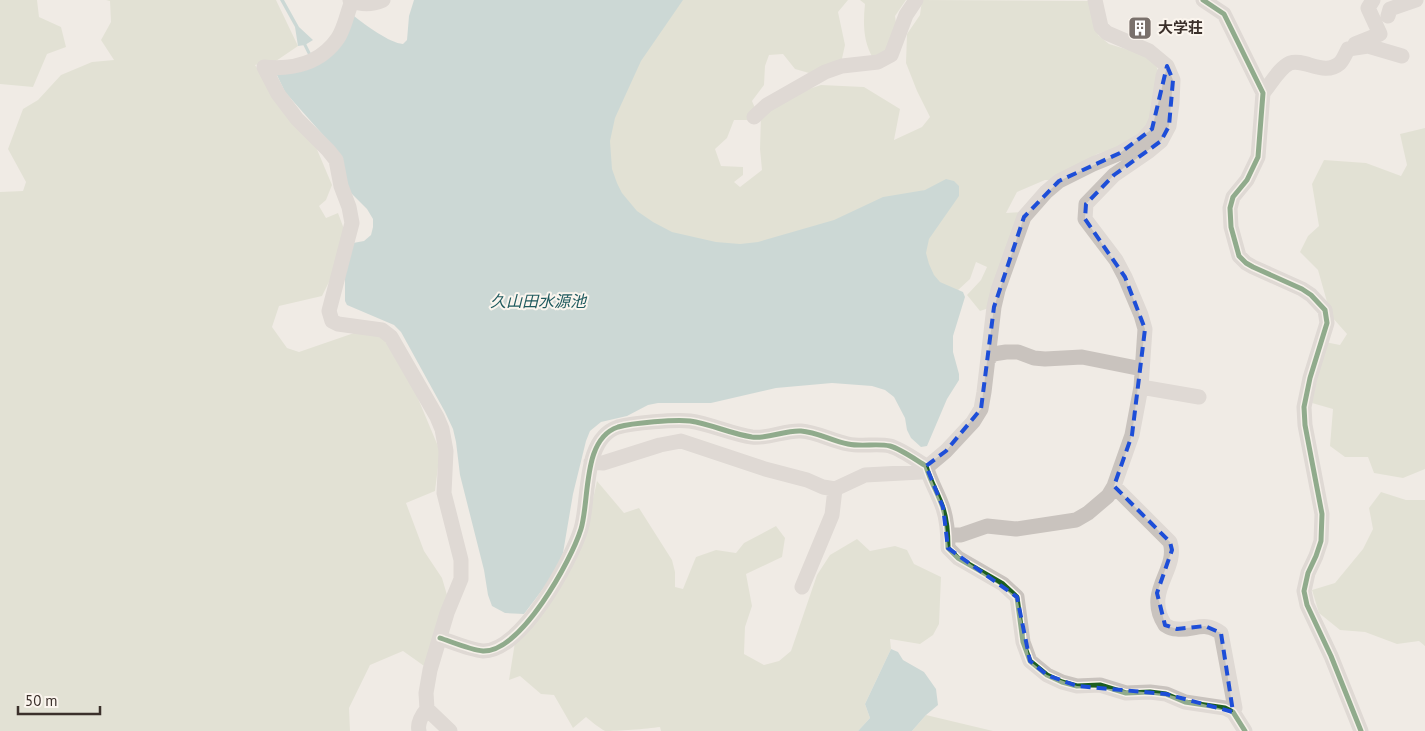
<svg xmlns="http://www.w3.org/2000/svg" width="1425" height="731" font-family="'PT Sans','Noto Sans JP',sans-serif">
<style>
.green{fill:#d1d6bf}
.water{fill:#a1c2c1}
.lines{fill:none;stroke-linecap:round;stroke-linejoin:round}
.stream{stroke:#a1c2c1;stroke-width:3}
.minor{stroke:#c9c3be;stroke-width:15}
.cycleway-casing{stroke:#fbf5ee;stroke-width:8}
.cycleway{stroke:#1b5e20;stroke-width:5}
.marked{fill:none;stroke:#1d4ed8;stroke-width:4;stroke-dasharray:10 6;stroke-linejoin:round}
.labels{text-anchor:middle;stroke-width:4;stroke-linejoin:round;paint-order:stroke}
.poi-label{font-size:15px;font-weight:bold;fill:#3b302b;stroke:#fbf5ee;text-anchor:start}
.water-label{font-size:16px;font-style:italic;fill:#1f5a5e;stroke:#fbf5ee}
</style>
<rect width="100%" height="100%" fill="#f0ebe5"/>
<!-- green -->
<path class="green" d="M0 0H37L39 17 61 27 66 47 47 54 33 87 0 84Z
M106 0H276L298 46 276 61 255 65 290 116 316 147 332 185 326 200 319 206 326 218 338 213 344 229 331 278 322 296 279 306 272 327 287 348 299 352 354 333 380 332 417 396 440 451 435 491 406 503 424 551 442 578 447 595 427 668 403 651 370 665 349 708 350 731H0V192L23 191 26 182 8 149 23 109 38 100 61 75 92 62 114 60 101 40 111 22 110 1Z
M678 0H848L838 12 845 45 841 63 809 73 795 69 783 54 769 55 765 66 764 85 752 101 755 108 748 120H734L727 138 715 149 721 166 743 167V175L734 182 740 187 762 170 760 149 761 115 794 94 821 85 864 87 900 109 894 140 922 127 930 117 917 91 906 63 907 34 920 15 922 0 1089 1 1098 35 1109 44 1142 54 1155 61 1159 75 1162 118 1129 143 1097 154 1055 180H1045L1017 192 1006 213 1022 212 989 308 980 311 967 295 981 280 987 267 976 262 970 279 957 291 926 279 925 190 757 250 639 230 598 157 608 103Z
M860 0H906L895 16 899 43 873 58C863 42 863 22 865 4Z
M1425 128V469L1403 478 1374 473 1368 457H1345L1330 446 1333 409 1312 403 1325 342 1340 345 1347 334 1331 316 1318 270 1300 252 1308 236 1319 226 1312 184 1324 160 1366 163 1401 176 1407 165 1400 134Z
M597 481 624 513 639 508 672 560 675 572V587L683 589 696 557 716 550 736 553 744 543 776 526 785 538 782 557 746 574 752 606 745 627 744 654 764 665 779 661 791 651 817 575 830 555 857 539 870 551 895 546 907 550 914 564 941 577 939 624 933 635 920 644 890 639 891 649 865 704 870 718 858 731H661L660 727C647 729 617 731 605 731 599 728 591 721 586 717L573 728 554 695 541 694 520 676 509 680 515 642 587 526Z
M1381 492 1406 500H1425V646L1419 641 1397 644 1365 632 1340 630 1319 613 1312 590 1335 583 1363 549 1373 529 1369 508Z
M926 715 993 731H912Z"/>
<!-- water -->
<path class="water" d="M280 0H284L299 27 313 40 305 45 298 46 295 27Z
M414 0H683L641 61 615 118 610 141 612 169 617 183 622 193 637 211 653 222 672 232 716 242 740 244 758 242 834 220 883 197 925 190 946 179 954 181 959 186V196L929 239 926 253 929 264 934 275 940 282 963 292 965 297 953 336V352L959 374V380L947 399 927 446 921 447 911 438 907 430 905 418 894 397 885 390 872 386 832 383 776 388 711 403H658L648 405 627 416 601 422 590 431 586 441 573 494 563 553 552 577 524 614 505 613 492 606 488 595 484 570 460 475 456 442 453 429 445 412 401 332 394 325 347 305 345 301V270L353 243 364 241 371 235 373 227V219L367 209 350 192 339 153 285 92 276 73 301 70 354 16C365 25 390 43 403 44L407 40 409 16Z
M891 649 898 652 903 660 924 672 936 689 938 705 926 715 912 731H858L870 718 865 704Z"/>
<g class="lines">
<!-- stream -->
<path class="stream" d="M304 43 310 55"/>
<!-- minor -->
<path class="minor" d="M350 0C362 5 371 5 383 0
M1203 0 1224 14 1263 93 1258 157 1247 180 1233 197 1230 208 1231 227 1239 256 1246 263 1253 267 1302 289 1311 295 1325 310 1327 323 1310 378 1304 407 1305 425 1322 514 1321 541 1316 556 1308 573 1304 591 1307 605 1331 656 1361 731
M1388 16 1390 9 1416 0
M1355 44 1380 34 1368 8 1373 0
M264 67 278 94 297 119 328 150 336 160 341 186 349 207 352 223 329 311 332 321 338 324 382 330 391 337 437 417 442 429 446 451 444 493 461 560V579L447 613 430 670 426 693 427 709 450 731
M264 67C293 70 321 63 338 38 345 27 347 13 352 1
M1263 93C1271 84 1279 68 1290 63 1305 58 1324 77 1340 63 1343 60 1346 53 1348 49L1368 46 1402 56
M754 117 767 105 825 72 842 66 878 62 891 55 906 15 916 0
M988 360 993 354 1006 352H1018L1034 358 1045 359 1082 357 1142 369
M1141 387 1199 397
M591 462 603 463 660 445 681 441 765 469 807 480 823 487 835 489 865 475 921 472 946 451 973 422 981 409 984 392 994 307 998 290 1024 217 1046 192 1059 181 1093 164 1120 153 1142 140 1152 129 1156 120 1163 76 1167 66
M1114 486 1170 542C1179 570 1143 591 1165 625 1168 627 1173 629 1177 629 1194 631 1204 620 1221 633L1235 708 1233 712
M948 535H961L987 526 1016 529 1076 520 1088 513 1108 496 1114 486 1132 435 1141 387 1145 329 1141 315 1125 277 1116 260 1085 219 1086 204 1114 175 1149 151 1161 141 1169 126 1172 103 1173 80 1167 66 1149 51 1107 33 1101 27 1095 0
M802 587 832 515 835 489
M440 638C452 642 471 650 483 651 521 652 571 561 581 529 590 499 582 439 618 427 632 423 676 419 690 421 711 424 731 434 752 437 769 439 785 430 801 431 817 432 832 441 848 444 862 447 877 443 890 446 901 449 916 460 926 466 930 481 938 493 943 508 947 520 948 535 948 548L958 558 1003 584 1017 597 1023 642 1030 661 1047 675 1062 682 1077 686 1100 685 1126 693 1150 692 1166 694 1185 702 1225 708 1233 712 1245 731
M419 731C417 723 422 715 427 709"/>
<!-- cycleway casing -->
<g class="cycleway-casing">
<path id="cycleway" d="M1203 0 1224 14 1263 93 1258 157 1247 180 1233 197 1230 208 1231 227 1239 256 1246 263 1253 267 1302 289 1311 295 1325 310 1327 323 1310 378 1304 407 1305 425 1322 514 1321 541 1316 556 1308 573 1304 591 1307 605 1331 656 1361 731
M440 638C452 642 471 650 483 651 521 652 571 561 581 529 590 499 582 439 618 427 632 423 676 419 690 421 711 424 731 434 752 437 769 439 785 430 801 431 817 432 832 441 848 444 862 447 877 443 890 446 901 449 916 460 926 466 930 481 938 493 943 508 947 520 948 535 948 548L958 558 1003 584 1017 597 1023 642 1030 661 1047 675 1062 682 1077 686 1100 685 1126 693 1150 692 1166 694 1185 702 1225 708 1233 712 1245 731"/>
</g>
<!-- cycleway -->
<use href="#cycleway" class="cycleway"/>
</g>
<!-- marked area -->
<path d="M0 0H1425V731H0ZM1167 66 1173 80 1169 126 1161 141 1114 175 1086 204 1085 219 1125 277 1145 329 1132 435 1114 486 1170 542 1172 550 1157 593 1165 625 1177 629 1205 626 1221 633 1233 712 1166 694 1077 686 1047 675 1030 661 1017 597 948 548 943 507 926 466 946 451 981 409 994 307 1024 217 1059 181 1120 153 1152 129Z" fill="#f0ebe5" fill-opacity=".55" fill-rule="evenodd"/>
<path class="marked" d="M1167 66 1173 80 1169 126 1161 141 1114 175 1086 204 1085 219 1125 277 1145 329 1132 435 1114 486 1170 542 1172 550 1157 593 1165 625 1177 629 1205 626 1221 633 1233 712 1166 694 1077 686 1047 675 1030 661 1017 597 948 548 943 507 926 466 946 451 981 409 994 307 1024 217 1059 181 1120 153 1152 129Z"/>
<!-- icons -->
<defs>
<g id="building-square" transform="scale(1.25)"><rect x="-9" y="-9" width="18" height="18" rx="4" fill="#7a716c" stroke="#fbf5ee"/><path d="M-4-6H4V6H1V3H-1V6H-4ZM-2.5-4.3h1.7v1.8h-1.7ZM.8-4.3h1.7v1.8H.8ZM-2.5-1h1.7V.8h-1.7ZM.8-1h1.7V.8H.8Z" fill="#fff"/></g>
</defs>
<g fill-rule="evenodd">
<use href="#building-square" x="1140" y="28"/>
</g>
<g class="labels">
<!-- poi labels -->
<g class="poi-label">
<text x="1158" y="33">大学荘</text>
</g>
<!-- water labels -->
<g class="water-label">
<text x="538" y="307">久山田水源池</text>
</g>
</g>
<!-- scale -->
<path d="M18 706v8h82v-8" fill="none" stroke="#3b302b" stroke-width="2.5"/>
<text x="25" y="706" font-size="15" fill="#3b302b" stroke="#fbf5ee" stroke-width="4" paint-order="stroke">50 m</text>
</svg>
